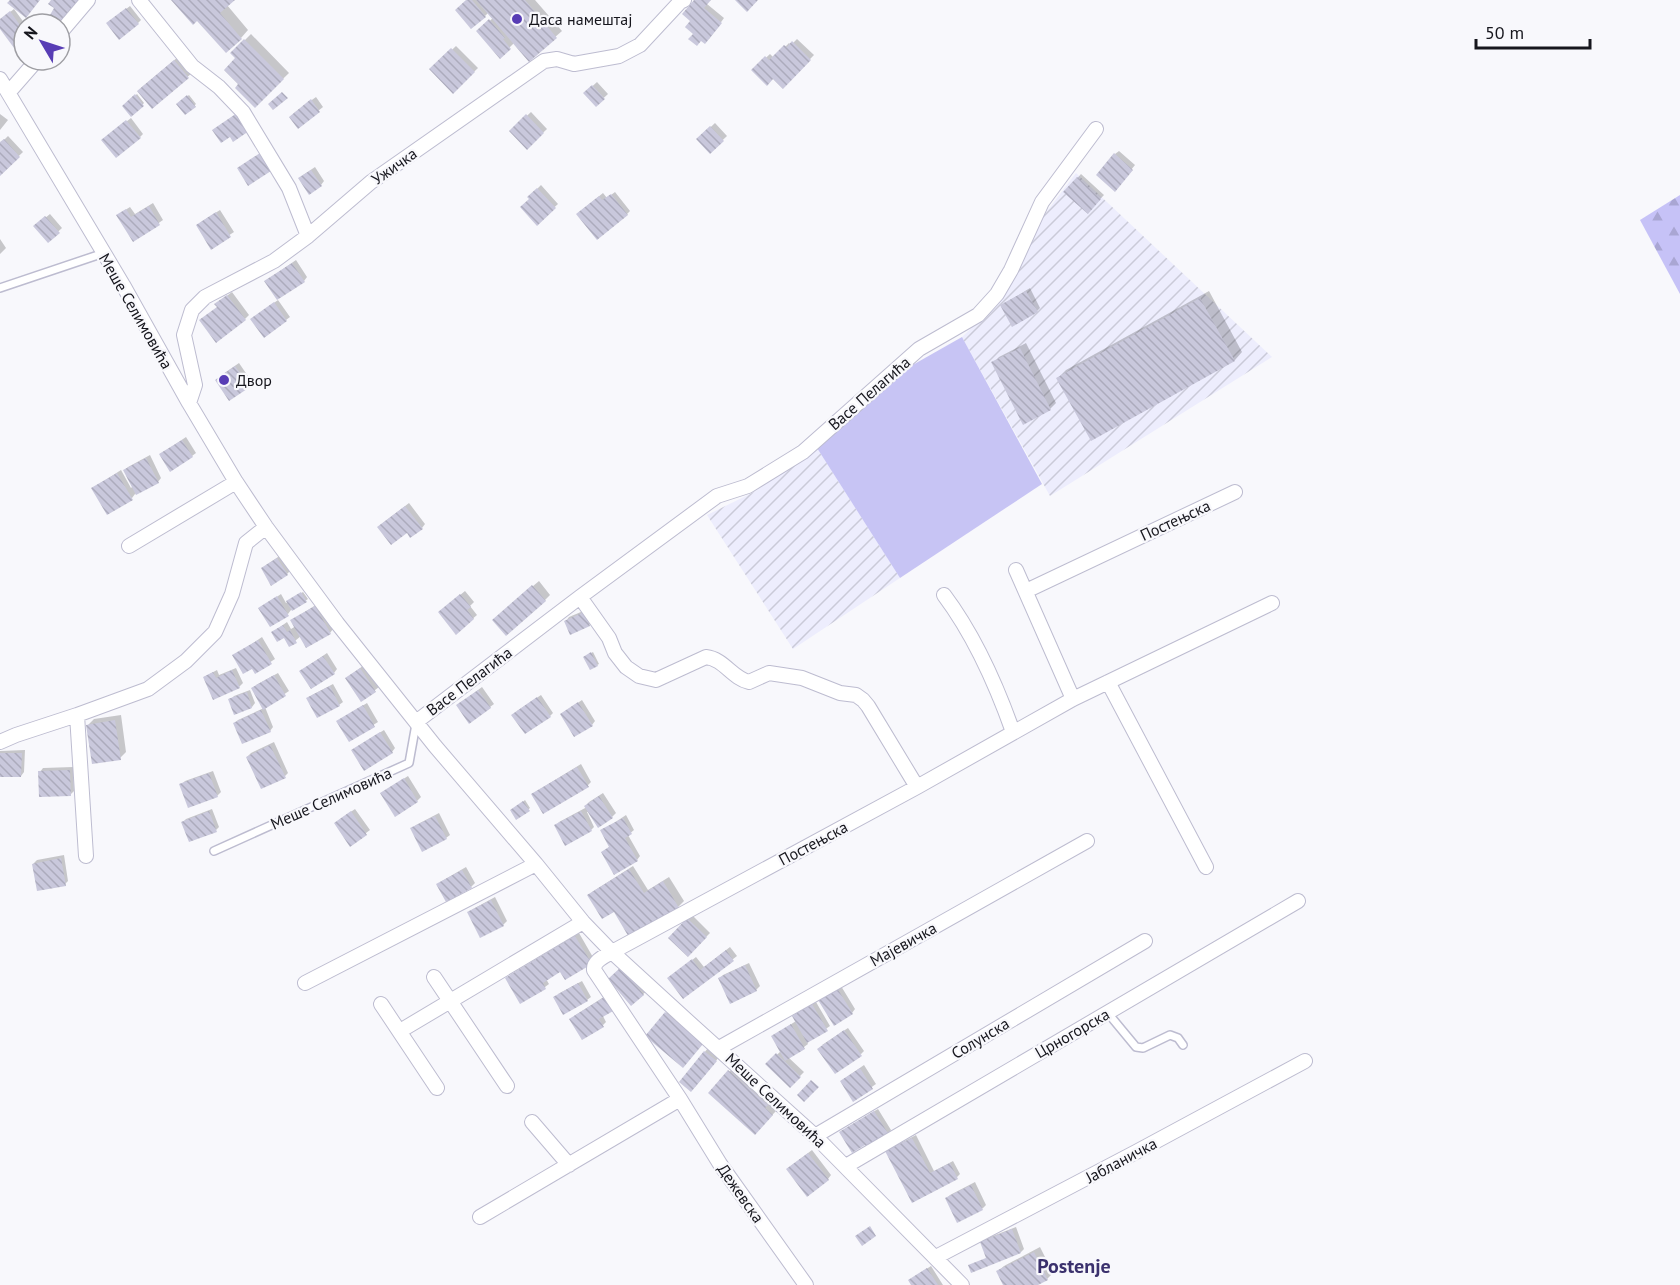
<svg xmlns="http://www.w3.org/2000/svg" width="1680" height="1285" font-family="'PT Sans',sans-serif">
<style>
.industrial{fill:url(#industrial-furrows)}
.green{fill:#c7c4f4}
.forest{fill:url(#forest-firs)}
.shadow{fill:#0003}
.building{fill:url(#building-back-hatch)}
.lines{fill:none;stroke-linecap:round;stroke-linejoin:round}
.service-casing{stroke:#bdbcd0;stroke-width:10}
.minor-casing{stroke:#bdbcd0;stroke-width:16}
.service{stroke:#fff;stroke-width:7}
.minor{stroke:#fff;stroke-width:14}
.poi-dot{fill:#583db5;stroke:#f8f8fc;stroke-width:2}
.labels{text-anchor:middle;stroke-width:4.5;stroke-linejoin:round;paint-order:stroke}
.poi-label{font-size:16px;fill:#16161d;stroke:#f8f8fc;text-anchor:start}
.street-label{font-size:16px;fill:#16161d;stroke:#f8f8fc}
.quarter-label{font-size:20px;font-weight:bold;fill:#3b316d;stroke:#f8f8fc}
</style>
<defs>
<pattern id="industrial-furrows" width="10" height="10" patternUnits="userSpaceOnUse" patternTransform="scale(1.5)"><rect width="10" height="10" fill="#ededfd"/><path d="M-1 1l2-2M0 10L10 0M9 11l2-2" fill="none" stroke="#cacad8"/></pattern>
<pattern id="forest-firs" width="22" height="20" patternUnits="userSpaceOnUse" patternTransform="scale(1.5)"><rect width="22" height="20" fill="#c6c2f7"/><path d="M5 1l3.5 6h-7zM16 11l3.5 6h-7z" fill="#a9a6d3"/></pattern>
<pattern id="building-back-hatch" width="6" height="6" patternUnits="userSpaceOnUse" patternTransform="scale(1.5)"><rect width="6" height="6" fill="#c9c8dc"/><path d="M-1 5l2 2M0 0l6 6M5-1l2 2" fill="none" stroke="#acabbc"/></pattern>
</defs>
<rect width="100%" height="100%" fill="#f8f8fc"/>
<!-- industrial -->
<path class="industrial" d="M1076 173 1272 357 1050 496 962 337 1000 300 1044 215Z
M817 448 900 578 793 649 707 515 754 492Z"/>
<!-- green -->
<path class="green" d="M962 337 1042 484 900 578 817 448 902 371Z"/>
<!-- forest -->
<path class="forest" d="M1680 195V294L1640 220Z"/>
<!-- shadow -->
<path class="shadow" d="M173 0H233L227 5 248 30 241 38 197 19Z
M468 0H535L562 31 529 60 514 43 500 57 478 31 493 18 488 13 485 16Z
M696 0H710L707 4 724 18 709 39 695 34 692 20Z
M130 6 141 20 138 23 112 20Z
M14 9 25 24 24 44 0 26V20Z
M251 34 289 73 255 106 240 84 237 58 232 53Z
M797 39 814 55 783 87 773 77 753 70 770 54 774 58 789 43 791 45Z
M456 46 478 68 453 92 432 69Z
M178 57 192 73 152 107 142 87Z
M597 82 608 94 596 105 585 93Z
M137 94 144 103 132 115 124 106Z
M189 95 196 104 186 113 178 104Z
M316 97 323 107 298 127 294 113Z
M531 112 547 129 527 148 511 131Z
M0 114 8 120 0 130Z
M131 118 143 134 140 137H107Z
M715 123 727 136 710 152 698 139Z
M8 136 23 152 0 174V144Z
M1119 151 1135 165 1118 186 1115 154Z
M315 167 324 181 321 185 303 175Z
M1081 174 1104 195 1088 212 1065 192Z
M541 185 558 204 537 223 529 197Z
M615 192 630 211 627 214 582 210 603 193 607 198Z
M153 203 163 220 134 240 122 212 130 207 135 214Z
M220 210 234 232 211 247 201 222Z
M50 214 62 228 48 241 39 223Z
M0 239 6 248 0 254Z
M296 260 307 277 304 281 270 278Z
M1030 288 1040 308 1037 311 1002 305Z
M1209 291 1242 352 1235 360 1092 439 1058 378 1066 370Z
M232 292 249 315 245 319 218 307 220 301Z
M278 300 290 317 286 320 256 316Z
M1026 343 1056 403 1050 409 993 363 999 357Z
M239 363 252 382 249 386 220 376Z
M186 437 196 453 192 456 165 451Z
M150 455 161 478 158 482 135 494 132 498 93 488 121 470 131 488 133 486 125 470 128 467Z
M409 503 425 524 422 528 407 531 383 523Z
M281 555 291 570 287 574 266 565Z
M539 581 550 595 545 600 500 614Z
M465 591 474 602 470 606 477 615 456 633 443 609Z
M303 592 308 599 291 610 288 614 260 608 281 594 286 603Z
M319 603 333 629 330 633 301 636 290 645 285 635 273 632 287 622 291 629 296 626 292 620Z
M588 609 593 621 589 625 566 621 569 617Z
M262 637 275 659 255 672 252 667 234 656Z
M593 652 599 664 591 668 586 656Z
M327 653 337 669 334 673 305 668Z
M364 665 379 687 362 700 351 675Z
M236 668 243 683 239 687 204 677 217 670 219 675Z
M278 673 289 691 265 707 273 727 270 731 235 723 238 720 264 708 256 685Z
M333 684 343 702 339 705 308 699 312 695Z
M482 687 494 704 490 707 458 705Z
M250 690 255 703 252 707 230 700 234 696Z
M541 695 553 713 550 716 517 711Z
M582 700 595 721 592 725 561 714Z
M367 703 378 722 349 740 338 721Z
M121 715 126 752 120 758 88 725 94 719Z
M384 730 395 748 392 752 357 747Z
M274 742 288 773 285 776 247 757 251 753Z
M25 750 24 772 21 776H0V751Z
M581 764 591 782 588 785 537 791Z
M73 767 74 791 70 795 40 772 43 768Z
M213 771 221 792 217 796 181 785 185 781Z
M408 776 421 797 417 801 386 790Z
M603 793 616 813 612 817 589 811 587 812 594 827 591 830 556 826 559 822 587 807 586 806 589 802Z
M525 800 530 808 517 818 512 811Z
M212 809 219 827 216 830 183 822 186 819Z
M355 809 370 830 350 845 339 820Z
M439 813 450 835 446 838 412 829 416 825Z
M626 815 634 830 628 835 640 856 637 860 603 852 610 846 602 831Z
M64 855 68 881 65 884 33 864 37 860Z
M633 866 648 890 669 877 684 901 678 907 631 936 620 906 592 892Z
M466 867 475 883 471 887 442 881Z
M495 897 507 921 503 925 469 912 473 909Z
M692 915 710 933 688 955 670 938Z
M579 933 594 959 561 970 546 979 549 984 545 987 521 1002 510 975Z
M730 947 737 956 684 997 673 975 696 957 704 967Z
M749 963 760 986 756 990 720 978 723 975Z
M625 965 647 991 631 1004Z
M582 981 591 997 587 1000 558 994Z
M841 986 855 1009 852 1013 820 1000Z
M610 993 603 1016 606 1022 603 1025 574 1016Z
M816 1002 830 1026 807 1042 808 1044 804 1047 788 1057 804 1072 790 1086 767 1064 781 1051 773 1036 796 1021 793 1016 797 1013Z
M669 1010 705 1040 686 1062 666 1013Z
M848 1028 864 1051 861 1054 822 1045Z
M708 1048 719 1057 695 1087 681 1082Z
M864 1065 876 1084 853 1100 841 1081Z
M733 1068 770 1101 768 1103 776 1111 755 1133 710 1093Z
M878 1109 891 1130 888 1134 845 1129Z
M916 1135 934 1171 953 1161 960 1174 957 1177 913 1201 887 1151 891 1148Z
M812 1150 831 1175 828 1179 791 1166Z
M975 1182 986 1205 983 1208 958 1221 947 1198 950 1195Z
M1016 1227 1024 1249 1021 1252 988 1257 982 1242 985 1239Z
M1040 1247 1053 1273 1047 1279 1035 1285H1005L998 1271 1004 1266Z
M931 1266 943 1285H913L914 1277Z"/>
<!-- building -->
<path class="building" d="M10 0H40L26 18 7 3Z
M51 0H79L62 23 50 15 54 8 48 4Z
M171 0H235L220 13 242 39 226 53 197 21 193 25Z
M466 0H472L486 17 471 29 455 10Z
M476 0H525L557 38 529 62Z
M694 0H711L704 8 722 23 705 44 701 41 697 46 688 39 693 34 685 27 690 21 682 14Z
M735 0H758L747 12Z
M126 8 139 24 119 40 106 23Z
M10 11 24 31V46L17 52 0 29V19Z
M489 19 505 38 503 39 511 49 500 59 476 31Z
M244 39 284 79 255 108 235 88 238 84 224 70 235 58 230 53Z
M792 41 811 60 783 89 773 79 767 86 751 70 765 56 769 60 784 45 787 47Z
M451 48 475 72 453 94 429 69Z
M174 60 189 78 152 109 137 91Z
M592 85 605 99 596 107 583 93Z
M282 92 288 98 273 110 268 104Z
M135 94 144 106 131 117 122 106Z
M187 95 196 107 185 115 176 104Z
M311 99 320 112 298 129 289 117Z
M237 113 249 131 233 142 230 137 221 143 212 130Z
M526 114 544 133 527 150 509 131Z
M126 120 141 138 116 158 101 140Z
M710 126 724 141 710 154 696 139Z
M4 139 20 157 0 176V142Z
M260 153 271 171 248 186 237 168Z
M1114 153 1133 170 1115 192 1096 175Z
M311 170 322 186 309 195 298 178Z
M1077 177 1101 199 1088 214 1063 192Z
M537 188 556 208 537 226 520 207 529 199 527 197Z
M611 194 628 215 597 240 576 214 599 196 602 200Z
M149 206 160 225 133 242 116 215 126 209 131 217Z
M216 212 231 237 211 250 196 225Z
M45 216 60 233 48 243 33 226Z
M292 263 305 282 277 300 264 281Z
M1026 291 1038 312 1012 327 1000 305Z
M227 295 246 320 216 343 199 320 217 307 214 304Z
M1200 298 1235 361 1091 441 1056 378Z
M274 302 287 321 264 338 250 319Z
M1020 348 1051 410 1023 425 991 362Z
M235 366 250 387 229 401 215 380Z
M182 440 193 457 170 472 159 454Z
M146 458 159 483 136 495 123 470Z
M117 473 133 500 107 515 91 488Z
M405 506 423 529 410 538 407 533 391 545 377 527Z
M277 558 288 575 271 586 261 568Z
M532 585 546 601 506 636 492 620Z
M301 592 307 602 292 611 286 601Z
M460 594 471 607 467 610 474 619 456 635 438 612Z
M277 596 289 616 270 627 258 608Z
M315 606 331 634 306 648 290 620Z
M584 612 590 626 570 635 564 621Z
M283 625 287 632 290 630 297 643 289 647 284 638 277 642 271 632Z
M258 640 272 664 255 674 252 669 243 674 232 655Z
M591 652 598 666 590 670 583 657Z
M323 656 335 674 311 689 299 671Z
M360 668 376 692 361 702 345 678Z
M232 670 240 688 213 700 203 677 213 672 216 678Z
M274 675 286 696 263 710 251 688Z
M330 686 340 706 317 718 306 698Z
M478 690 491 708 469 724 456 705Z
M247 692 252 708 234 715 228 699Z
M537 697 551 717 525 734 511 715Z
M578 702 593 726 574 737 560 714Z
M363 705 375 727 349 742 336 721Z
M261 710 271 732 242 744 233 723Z
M115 720 121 760 92 764 86 725Z
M380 732 393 753 364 771 351 750Z
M270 745 286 778 261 789 246 757Z
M0 753H22L21 777H0Z
M577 767 589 787 543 814 531 794Z
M70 770 71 796 39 797 38 771Z
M209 773 218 797 188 808 179 784Z
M404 778 418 802 395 817 380 793Z
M599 796 613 818 598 828 584 806Z
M523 801 530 811 516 820 510 810Z
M209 811 217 832 189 842 181 822Z
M351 811 367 835 350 847 334 823Z
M581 811 592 831 565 846 554 825Z
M435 816 447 839 422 852 410 828Z
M623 818 632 834 625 838 638 861 614 875 601 852 609 847 600 830Z
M61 858 66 886 37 891 32 864Z
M629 869 644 893 663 881 679 908 630 939 614 912 602 919 587 895Z
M462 870 472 888 446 902 436 884Z
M491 900 504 926 480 938 467 912Z
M687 918 707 937 688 957 668 938Z
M575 936 592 964 565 980 560 972 543 983 546 989 520 1004 505 978Z
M726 950 734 961 683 999 667 978 692 959 700 970Z
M745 965 757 991 730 1004 718 978Z
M621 967 644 995 631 1006 608 979Z
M578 983 588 1001 563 1015 553 997Z
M837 988 853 1014 834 1026 818 1000Z
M606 996 615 1010 599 1019 604 1027 582 1040 569 1019Z
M812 1004 828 1031 807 1043 792 1016Z
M665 1012 703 1044 683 1068 645 1036Z
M791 1024 805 1049 785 1061 771 1036Z
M844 1030 862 1056 835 1074 817 1049Z
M704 1051 717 1061 691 1092 679 1082Z
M776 1053 801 1077 790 1088 765 1064Z
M860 1068 873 1089 853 1102 840 1081Z
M728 1070 768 1105 765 1108 773 1115 755 1135 708 1093Z
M811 1080 819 1087 804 1102 797 1095Z
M874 1111 889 1135 867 1148 865 1145 852 1153 839 1132Z
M912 1138 930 1173 950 1163 958 1179 912 1203 885 1151Z
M808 1153 829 1180 807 1197 786 1169Z
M971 1185 983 1210 957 1223 945 1198Z
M870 1226 876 1236 862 1246 855 1236Z
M1012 1229 1021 1253 971 1273 968 1265 986 1258 980 1242Z
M1034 1252 1048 1280 1038 1285H1003L996 1271Z
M927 1268 938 1285H911L908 1280Z"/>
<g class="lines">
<!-- service casing -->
<g class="service-casing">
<path id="service" d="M0 288 104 253
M214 851 409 763 416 724
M1107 1012 1136 1047 1143 1048 1170 1035 1178 1038 1183 1045"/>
</g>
<!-- minor casing -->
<g class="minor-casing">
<path id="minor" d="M139 0 192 66 219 87 243 112 289 188 308 236
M60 33 88 0
M0 79 123 285 189 403 236 482 266 527 337 623 435 746 536 864 583 922 612 952 682 1016 815 1136 962 1285
M9 92 37 60
M189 403 195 385 184 335 192 310 205 297 274 261 308 236 371 182 544 61 557 59 574 64 619 56 640 45 680 2 684 0
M129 546 236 482
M1016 570 1073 699
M1026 591 1235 492
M944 595C974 635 996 684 1013 732
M580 597 609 638 615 653 626 667 639 676 656 680 706 657C724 659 732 678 749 682L769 673 802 678 840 693 856 695 863 700 868 706 917 787
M1108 682 1206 867
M77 715 86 856
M416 722 580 597 717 496 748 486 803 452 919 349 978 315 997 294 1011 270 1042 202 1096 129
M0 742 16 735 77 715 148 689 186 661 215 632 232 594 246 543 266 527
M434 977 507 1086
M305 983 536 864
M381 1004 437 1088
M400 1031 583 922
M719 1048 1087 841
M532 1122 569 1165
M815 1136 1145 941
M846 1166 1298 901
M480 1217 680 1099
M936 1257 1136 1152 1305 1061
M806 1285 720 1164 680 1099 594 970C593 961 605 956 612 952L917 787 1073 699 1272 603"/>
</g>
<!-- service -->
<use href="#service" class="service"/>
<!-- minor -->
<use href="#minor" class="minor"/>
</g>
<!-- markers -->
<g class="poi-dot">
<circle cx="517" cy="19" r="6"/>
<circle cx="224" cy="380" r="6"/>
</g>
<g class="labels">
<!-- poi labels -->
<g class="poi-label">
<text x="529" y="25">Даса намештај</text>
<text x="236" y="386">Двор</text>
</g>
<!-- street labels -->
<g class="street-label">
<text transform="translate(394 166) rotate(-35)" y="6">Ужичка</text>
<text transform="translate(136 311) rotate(60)" y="6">Меше Селимовића</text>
<text transform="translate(869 393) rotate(-41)" y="6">Васе Пелагића</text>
<text transform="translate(1175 520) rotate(-25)" y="6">Постењска</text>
<text transform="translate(469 681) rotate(-37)" y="6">Васе Пелагића</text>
<text transform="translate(331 798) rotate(-24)" y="6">Меше Селимовића</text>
<text transform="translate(813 843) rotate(-28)" y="6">Постењска</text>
<text transform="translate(903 944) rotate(-29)" y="6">Мајевичка</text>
<text transform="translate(1072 1033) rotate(-30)" y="6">Црногорска</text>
<text transform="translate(980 1038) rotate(-31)" y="6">Солунска</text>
<text transform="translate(776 1100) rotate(43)" y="6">Меше Селимовића</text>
<text transform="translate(1121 1160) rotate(-28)" y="6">Јабланичка</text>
<text transform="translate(741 1193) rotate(55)" y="6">Дежевска</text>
</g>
<!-- quarter labels -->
<g class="quarter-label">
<text x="1074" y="1273">Postenje</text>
</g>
</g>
<!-- north arrow -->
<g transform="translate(42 42) rotate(309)"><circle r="28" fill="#f8f8fc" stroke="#9e9ea3" stroke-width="1.5"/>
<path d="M0-4.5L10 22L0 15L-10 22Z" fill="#583db5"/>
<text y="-9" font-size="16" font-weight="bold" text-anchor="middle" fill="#16161d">N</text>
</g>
<!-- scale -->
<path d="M1476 39v9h114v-9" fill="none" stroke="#16161d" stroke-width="3"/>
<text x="1485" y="39" font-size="18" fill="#16161d" stroke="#f8f8fc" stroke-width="4.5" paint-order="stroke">50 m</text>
</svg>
